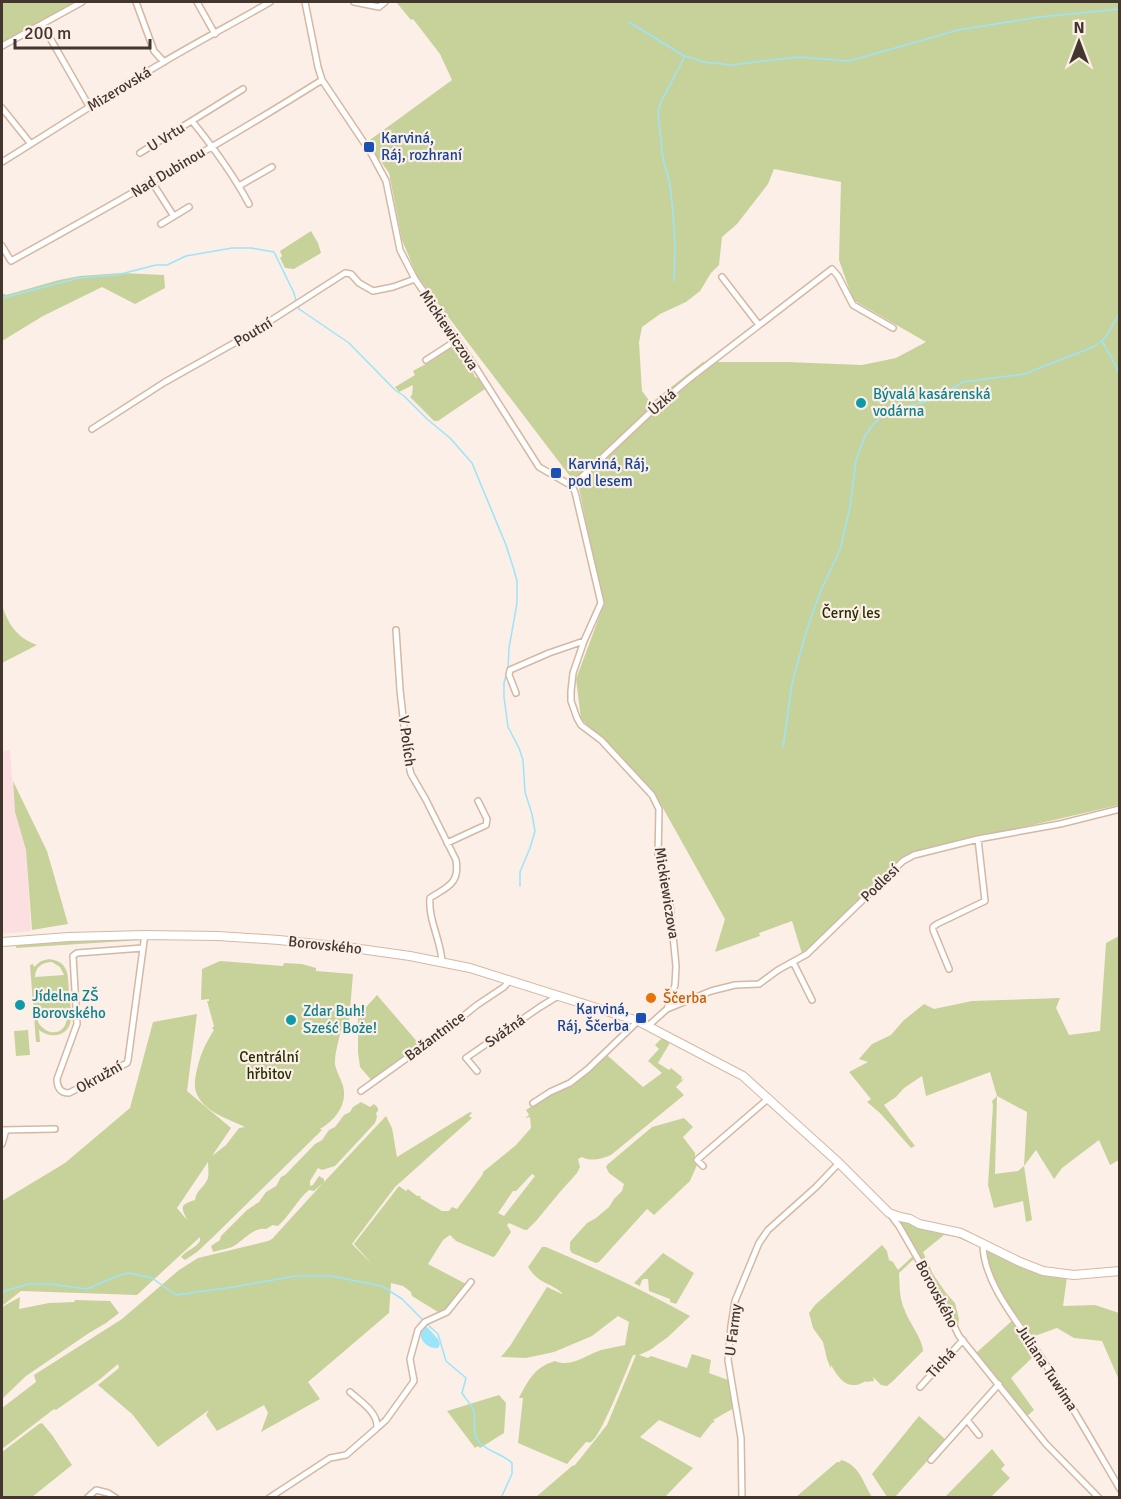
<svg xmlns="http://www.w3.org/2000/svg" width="1121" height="1499" font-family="Signika,sans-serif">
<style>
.industrial{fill:#fce0e1}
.green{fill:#c7d29a;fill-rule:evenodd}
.water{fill:#9ce4fa}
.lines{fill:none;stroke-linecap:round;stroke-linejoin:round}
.stream{stroke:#9ce4fa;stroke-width:1.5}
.street-casing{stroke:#d5b8a3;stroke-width:8}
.secondary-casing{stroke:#d5b8a3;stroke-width:10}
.street{stroke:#fff;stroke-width:5}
.secondary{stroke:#fff;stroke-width:8}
.transit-dot{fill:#1a4fb4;stroke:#fcefe7;stroke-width:2}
.culture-dot{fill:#0f9aa8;stroke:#fcefe7;stroke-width:2}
.food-dot{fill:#e8710a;stroke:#fcefe7;stroke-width:2}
.labels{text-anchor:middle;stroke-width:4.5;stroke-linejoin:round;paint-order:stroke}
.street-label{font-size:15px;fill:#42362e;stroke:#fcefe7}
.transit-label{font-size:15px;fill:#164399;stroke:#fcefe7;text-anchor:start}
.culture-label{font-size:15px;fill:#0d838f;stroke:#fcefe7;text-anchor:start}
.park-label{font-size:15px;fill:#282e01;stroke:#fcefe7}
.food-label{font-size:15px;fill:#c56008;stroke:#fcefe7;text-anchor:start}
</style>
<rect width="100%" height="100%" fill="#fcefe7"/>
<!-- industrial -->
<path class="industrial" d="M10 750 15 812 26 850 31 931 2 934V751Z"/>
<!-- green -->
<path class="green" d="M2 2H77L2 44Z
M396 2H1119V805L911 853 803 957 792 921 759 933 760 936 715 952 725 919 659 801 603 740 581 719 576 679 603 607 579 488 417 276 402 240 389 173 367 142 452 80 440 54 413 19 411 20ZM774 169 841 182 839 260 853 300 926 342 896 358 862 365 787 362H703L651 403 642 391 639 342 642 327 660 314 686 302 700 291 711 273 719 265 722 237 737 224 768 184Z
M311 231 318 243 321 253 294 269 285 268 280 258 282 256 280 251Z
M122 273 164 275 165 288 135 304 102 287 43 316 2 341V293L6 295 59 280 80 276Z
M455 344 457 345 469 364 475 377 479 379 485 389 438 421H434L410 397 412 395 413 385 399 392 395 387 415 375 413 371C422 365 434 362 440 354Z
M2 605C8 624 17 638 37 645L2 663Z
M13 781 47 851 68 924 32 930 26 850 15 812Z
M1119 936 1120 1129 1118 1132 1119 1160 1110 1165 1099 1140 1062 1168 1054 1179 1036 1150 1024 1166 1032 1220 1026 1222 1023 1201 994 1208 988 1185 993 1105 992 1101 997 1096 990 1072 926 1096 922 1076 904 1088 896 1097 884 1105 915 1146 911 1148 880 1113 867 1102 871 1099 849 1072 868 1062 859 1059 872 1044 891 1035 903 1021 924 1004 934 1009 972 1001 1060 998 1056 1008 1069 1035 1100 1031 1106 943ZM997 1096 1027 1112 1024 1166 1018 1171 995 1174Z
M142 939V940L16 948 17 943 50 940Z
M49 959C56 960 62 962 65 968 69 974 68 984 69 991 69 1000 72 1010 71 1019 69 1037 51 1039 39 1030L40 1042H36L30 965 33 964 34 967 41 961ZM52 962 60 967 64 975 35 977C35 967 43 962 52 962ZM67 1017C66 1036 47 1037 38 1022V1019Z
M220 961 283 966 284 963 302 964 316 968V971L353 974 349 1022H343C341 1032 334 1054 335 1064 336 1071 341 1079 343 1086 348 1104 335 1120 320 1129L322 1130 213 1237 197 1252 185 1260 181 1257C186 1250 195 1249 200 1241V1237L137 1295 21 1291 2 1306V1201L65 1163 130 1108 153 1022 197 1014 187 1091 231 1128 212 1156 226 1145 239 1128 245 1127C229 1119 203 1112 196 1092 194 1087 195 1079 196 1074 199 1057 205 1044 214 1030L212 1028 214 1026 207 1001H209V999L201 1000 202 969ZM208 1162C208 1166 209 1173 208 1178 205 1187 196 1190 195 1200 178 1205 182 1208 187 1220L177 1208Z
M377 995 420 1045 372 1081 360 1067 358 1052V1016Z
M28 1030 30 1055 16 1056 14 1031Z
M626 1035 607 1055 643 1087 662 1073 648 1061 659 1049 655 1045 663 1037 671 1041 658 1063 669 1070 671 1068 682 1077 681 1080 684 1079 676 1087 684 1095 611 1155C602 1159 591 1162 582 1157L578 1159 580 1167 577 1173 560 1192 536 1221 527 1230H525L509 1223 507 1225 511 1232 495 1256 493 1257 456 1241 450 1235 443 1240 428 1264 468 1285 446 1312H438L412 1296 411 1292 403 1286 391 1283 389 1313 308 1382 320 1399 261 1432 268 1413 264 1405 217 1431 206 1415 209 1410 158 1447 132 1414 98 1385 119 1368 118 1364 99 1380 56 1410 54 1409 2 1449V1408L36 1382 34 1375 122 1319 179 1270 198 1258 268 1241 272 1239 323 1183 314 1191 309 1190C297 1200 290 1215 278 1226L273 1225 266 1229C253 1227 243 1241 232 1247 227 1249 219 1250 213 1252L211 1246 220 1240 221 1236 247 1210 259 1202 266 1192 276 1186 281 1177 285 1175 315 1144 322 1140 329 1130 335 1127 344 1115 350 1112 353 1107 361 1102 370 1107 374 1104 378 1108V1111L376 1113 377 1117 375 1123 335 1166 322 1170 318 1168 310 1181V1186L313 1185 319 1176 324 1179V1182L386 1116 392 1128 397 1157 470 1112 472 1113 469 1116 472 1118 395 1187 352 1244 372 1264 354 1244 399 1186 406 1191 408 1189 417 1196H421L420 1198 442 1211H449L452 1207 457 1209 483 1174V1172L516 1145 531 1128 530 1117 525 1118 529 1115 526 1110 555 1091 568 1086ZM532 1174 535 1176 504 1216 498 1213 513 1191H516Z
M684 1118 693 1127 683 1137 695 1153V1161L697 1165 690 1181 654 1215 647 1209 599 1262 596 1263 572 1253 570 1250V1242L587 1223 596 1218 609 1207 614 1199 622 1191 624 1184 609 1173 606 1167 607 1165 652 1127Z
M897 1218C925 1225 957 1230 981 1247L956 1237 944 1235 923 1252 933 1274 946 1293 955 1303 959 1319 958 1328 945 1301Z
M882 1245 887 1251 889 1260 893 1262 898 1270 913 1256 915 1258 899 1273C900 1289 899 1297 905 1311 909 1322 923 1340 923 1351L893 1381 887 1386 881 1385 873 1377 874 1381 866 1382V1381C848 1392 839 1379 831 1365V1369L827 1359 823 1342 813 1328 809 1313 815 1305Z
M542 1247H546C595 1268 643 1290 690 1316L668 1337 650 1350 639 1355 648 1358 651 1356 687 1368 692 1354 711 1360 709 1373 728 1380 734 1408 713 1420 715 1422 712 1423 700 1438 659 1420 640 1437 693 1468 665 1497H536L572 1466 575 1465 607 1425 636 1355H633C627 1369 601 1437 591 1442 590 1443 588 1442 586 1442L567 1464 518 1443 523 1398H519C528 1380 535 1367 555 1361 571 1368 586 1355 601 1350 609 1348 617 1347 625 1345L629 1322 618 1316 592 1336 554 1352 526 1358 501 1357 510 1346 547 1287 562 1294V1293C548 1281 540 1285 528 1267Z
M986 1248 1067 1277 1063 1306 1095 1305 1119 1313V1380L1102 1341 1074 1338 1057 1328 1032 1337 996 1287 985 1253Z
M663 1253 694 1273 676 1304 670 1302V1299L649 1291 648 1279H644L642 1280 640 1286 634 1283Z
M20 1297 19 1309 49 1303 74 1302 75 1300 110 1301 119 1313 106 1323 89 1333 26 1376 2 1399V1307Z
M1014 1319 1036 1354 1011 1378 1034 1410 1027 1416 1005 1387 976 1353Z
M499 1395 506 1403 504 1433 480 1448 478 1446 475 1448 447 1411Z
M919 1416 945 1439V1441L895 1497H887L872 1474Z
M42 1423 52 1435 72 1465 32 1497H2V1452L39 1424Z
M992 1449 1005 1465 1001 1469 1010 1478 991 1497H945Z
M841 1460C860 1465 863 1483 872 1497H796L837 1462H840Z"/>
<!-- water -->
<path class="water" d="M426 1326 438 1339 440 1344 438 1348C429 1349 422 1343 420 1334Z"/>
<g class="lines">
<!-- stream -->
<path class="stream" d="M629 22 684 56
M674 281 675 247 673 213 670 184 663 159 658 113 660 104 685 56 704 62 731 65 798 57 849 61 958 30 1039 17 1120 9
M2 298 79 278 117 275 156 265H167L186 256 232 248H251L274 252 294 293 296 301
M298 305 299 309 349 343 395 390 404 396 427 419 450 438 472 463 506 545 514 570 517 581V603L509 648 508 667 504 683V697L508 727 519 748 523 760 525 792 532 814 535 831 530 848 520 872V886
M1120 312 1107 335 1102 341 1117 368 1120 378
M783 747 792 684 806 632 821 590 840 550 850 507 856 460 865 436 871 427 878 420 889 412 934 399 963 382 1024 374 1093 347 1102 341
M2 1292 28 1284H51L87 1289 117 1276 129 1273 152 1278 176 1295 233 1287 296 1276H331L382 1286 402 1299 424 1321
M427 1324 438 1334 446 1361 466 1378 462 1393C465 1398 470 1403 473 1409 477 1420 471 1433 479 1442 488 1452 503 1454 512 1463V1474L501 1498"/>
<!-- street casing -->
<g class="street-casing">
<path id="street" d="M136 2 154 51 164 62
M197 2 215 34
M305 2 318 67 322 80 371 153 386 181 400 250 415 279 476 368 539 467 572 486 575 492 601 603 584 641 573 673 571 691V701L577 718 581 725 601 740 652 795 659 809 658 856 670 905 676 966 675 985 667 1009 648 1026
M354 2 379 7 385 2
M42 24 89 106
M2 46 82 2
M2 108 31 144
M192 121C213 147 233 174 249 204
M140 153 243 89
M2 162C55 129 107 95 162 63 197 42 234 23 270 2
M152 182 173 215
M239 186 272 167
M161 224 189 207
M2 246 11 261C116 203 220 144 322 80
M722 277 759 325
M426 360 457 340
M92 429 165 382 245 337 345 273 351 274 359 283 373 291 393 287 415 279
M572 486 658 405 689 379 832 269 838 276 853 305 893 328
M396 630 400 690 408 762 411 774 426 800 456 860C460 884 447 887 430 898 428 920 441 940 442 962
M516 693 509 675 510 670 549 653 584 641
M447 843 486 825 487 819 478 801
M143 948 77 953 73 956 77 1024 57 1079C57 1087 60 1093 69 1093L127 1063 128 1060 144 941 145 935
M793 962 812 1000
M949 969 933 930V927L937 924 985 901 978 839
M667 1009 711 991 735 985 759 984 778 970 807 954 903 861 914 855 978 839 1060 824 1120 809
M477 1071 466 1058 540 1007 558 996
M361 1091 446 1030 477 1005 504 987 509 981
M533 1103 550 1092 570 1083 588 1069 638 1021
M2 1130 55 1129
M2 1144 6 1130
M703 1166 697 1160 769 1098
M890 1214 899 1226 938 1294 959 1336 1046 1444 1099 1498
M983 1244C983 1286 1025 1330 1046 1365 1072 1406 1096 1448 1120 1489
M920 1387 963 1340
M967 1420 979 1435
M377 1428 386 1420 414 1381 410 1359 418 1330 425 1322 447 1312 471 1282
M931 1460 999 1384
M87 1498 96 1490 108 1493 116 1498
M269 1498 330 1458 346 1455 377 1428C378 1412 361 1402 350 1392
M742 1498 741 1438 728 1360 731 1326 735 1301 759 1243 768 1230 816 1187 839 1163"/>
</g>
<!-- secondary casing -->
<g class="secondary-casing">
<path id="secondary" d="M2 942 69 937 145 935 218 936 279 940 353 948 410 956 470 968 638 1021 743 1076 839 1163 889 1213 900 1217 910 1219 919 1224 961 1233 1020 1262 1043 1271 1074 1275 1120 1271"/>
</g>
<!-- street -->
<use href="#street" class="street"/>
<!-- secondary -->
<use href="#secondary" class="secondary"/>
</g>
<!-- markers -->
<g class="transit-dot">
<rect x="363" y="141" width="12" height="12" rx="3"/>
<rect x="550" y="467" width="12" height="12" rx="3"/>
<rect x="635" y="1012" width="12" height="12" rx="3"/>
</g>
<g class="culture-dot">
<circle cx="861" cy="403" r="6"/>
<circle cx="20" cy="1005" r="6"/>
<circle cx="291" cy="1020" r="6"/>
</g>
<circle class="food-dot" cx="651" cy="998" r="6"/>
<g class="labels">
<!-- street labels -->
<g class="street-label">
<text transform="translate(119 89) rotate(-31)" y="5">Mizerovská</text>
<text transform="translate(166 137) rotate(-32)" y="5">U Vrtu</text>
<text transform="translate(168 172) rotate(-31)" y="5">Nad Dubinou</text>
<text transform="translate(449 330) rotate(56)" y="5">Mickiewiczova</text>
<text transform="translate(253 332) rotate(-31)" y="5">Poutní</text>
<text transform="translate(662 402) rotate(-41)" y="5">Úzká</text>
<text transform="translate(407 741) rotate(82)" y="5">V Polích</text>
<text transform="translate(880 883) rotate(-44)" y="5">Podlesí</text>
<text transform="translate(667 893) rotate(81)" y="5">Mickiewiczova</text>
<text transform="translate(325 945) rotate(6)" y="5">Borovského</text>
<text transform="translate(505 1031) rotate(-35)" y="5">Svážná</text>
<text transform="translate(435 1036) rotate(-37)" y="5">Bažantnice</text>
<text transform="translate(99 1077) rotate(-29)" y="5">Okružní</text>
<text transform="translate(937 1294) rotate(62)" y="5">Borovského</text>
<text transform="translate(733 1330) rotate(-83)" y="5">U Farmy</text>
<text transform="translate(941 1363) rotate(-47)" y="5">Tichá</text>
<text transform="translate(1047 1368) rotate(57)" y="5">Juliana Tuwima</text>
</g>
<!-- transit labels -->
<g class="transit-label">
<text x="381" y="143">Karviná,<tspan x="381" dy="17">Ráj, rozhraní</tspan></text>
<text x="568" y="469">Karviná, Ráj,<tspan x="568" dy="17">pod lesem</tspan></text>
<text x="629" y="1014" text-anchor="end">Karviná,<tspan x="629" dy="17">Ráj, Ščerba</tspan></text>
</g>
<!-- culture labels -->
<g class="culture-label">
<text x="873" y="399">Bývalá kasárenská<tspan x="873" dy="17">vodárna</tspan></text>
<text x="32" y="1001">Jídelna ZŠ<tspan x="32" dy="17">Borovského</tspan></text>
<text x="303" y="1016">Zdar Buh!<tspan x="303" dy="17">Sześć Boże!</tspan></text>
</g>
<!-- park labels -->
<g class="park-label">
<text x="851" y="618">Černý les</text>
<text x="269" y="1062">Centrální<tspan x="269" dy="17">hřbitov</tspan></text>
</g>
<!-- food labels -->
<g class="food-label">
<text x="663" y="1003">Ščerba</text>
</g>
</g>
<!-- border -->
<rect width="1121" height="1499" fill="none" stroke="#42362e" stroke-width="6"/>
<!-- north arrow -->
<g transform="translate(1079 42)" stroke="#fcefe7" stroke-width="4.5" paint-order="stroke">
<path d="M0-4.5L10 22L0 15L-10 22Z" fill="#42362e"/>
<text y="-9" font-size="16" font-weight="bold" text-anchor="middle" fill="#42362e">N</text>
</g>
<!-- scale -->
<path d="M15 39v9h135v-9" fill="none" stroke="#42362e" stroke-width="3"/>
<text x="24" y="39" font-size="18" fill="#42362e" stroke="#fcefe7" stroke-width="4.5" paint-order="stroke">200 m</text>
</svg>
